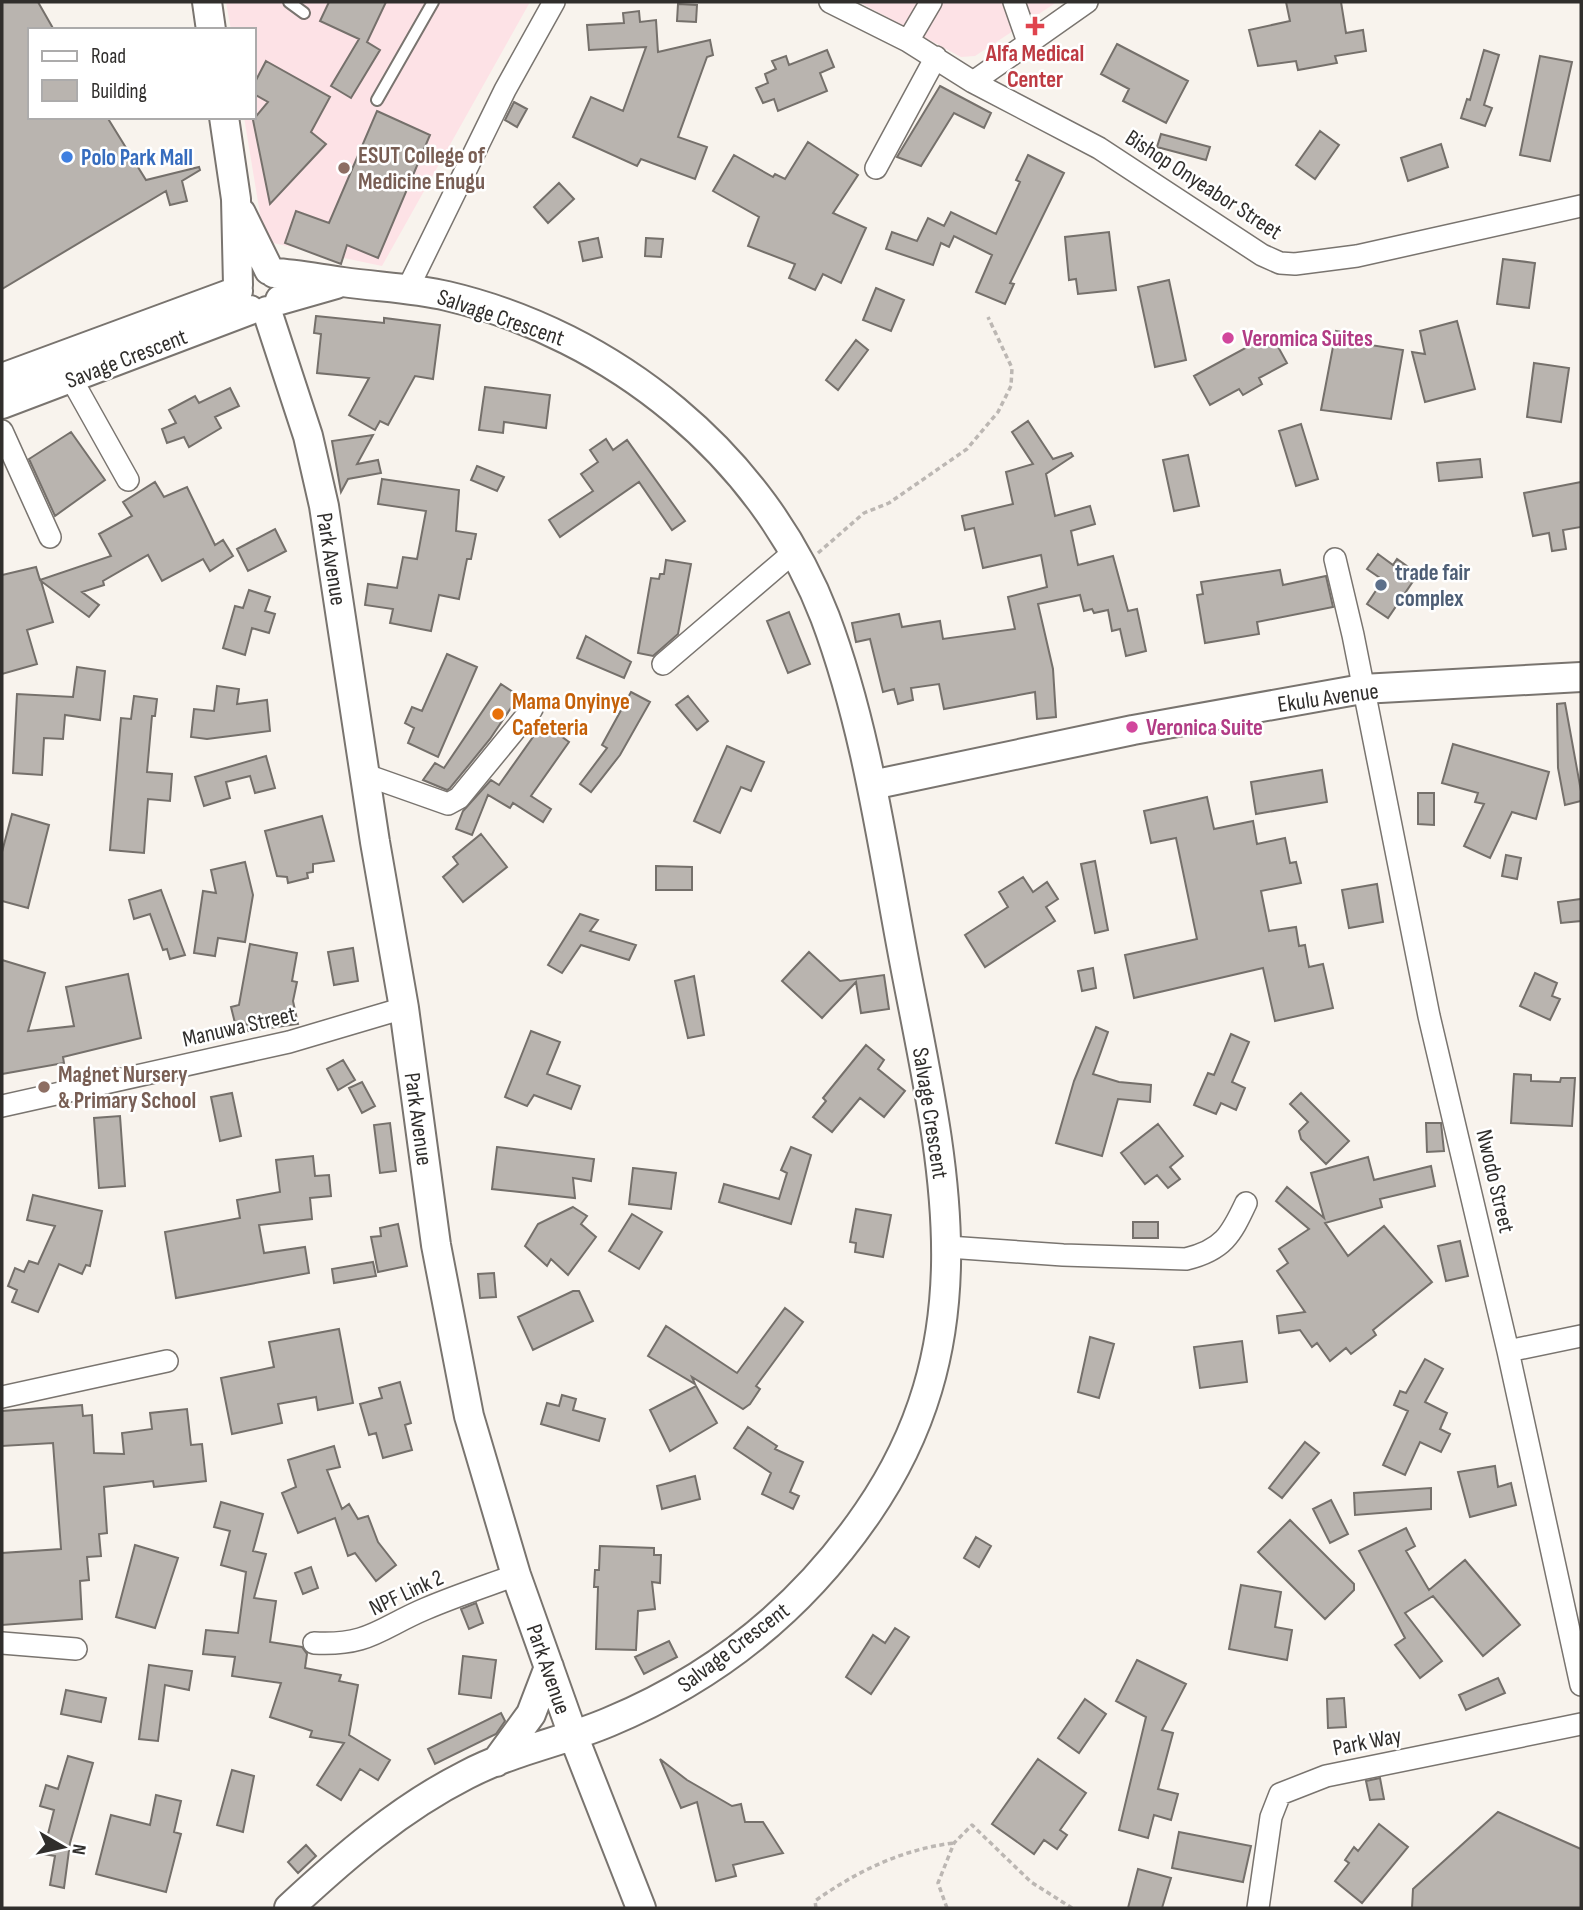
<svg xmlns="http://www.w3.org/2000/svg" width="1583" height="1910" font-family="'Sofia Sans Condensed',sans-serif">
<style>
.education{fill:#fde2e6}
.building{fill:#b9b4af;stroke:#75706b;stroke-width:2}
.lines{fill:none;stroke-linecap:round;stroke-linejoin:round}
.lane-casing{stroke:#79746f;stroke-width:14}
.street-casing{stroke:#79746f;stroke-width:24}
.secondary-casing{stroke:#79746f;stroke-width:32}
.path{stroke:#bcb7b3;stroke-width:3.5;stroke-dasharray:5 3.5;stroke-linecap:butt}
.lane{stroke:#fff;stroke-width:10}
.street{stroke:#fff;stroke-width:21}
.secondary{stroke:#fff;stroke-width:28}
.health-dot{fill:#e0444e;stroke:#fff;stroke-width:2.5}
.shop-dot{fill:#3f7fe0;stroke:#fff;stroke-width:2.5}
.education-dot{fill:#8d6e63;stroke:#fff;stroke-width:2.5}
.hotel-dot{fill:#d1479c;stroke:#fff;stroke-width:2.5}
.service-dot{fill:#5c6f8a;stroke:#fff;stroke-width:2.5}
.food-dot{fill:#e8710a;stroke:#fff;stroke-width:2.5}
.labels{text-anchor:middle;stroke-width:5;stroke-linejoin:round;paint-order:stroke}
.health-label{font-size:23px;font-weight:bold;fill:#be3a42;stroke:#fff}
.education-label{font-size:23px;font-weight:bold;fill:#785e54;stroke:#fff;text-anchor:start}
.shop-label{font-size:23px;font-weight:bold;fill:#366cbe;stroke:#fff;text-anchor:start}
.street-label{font-size:23px;fill:#302e2c;stroke:#fff}
.hotel-label{font-size:23px;font-weight:bold;fill:#b23c85;stroke:#fff;text-anchor:start}
.service-label{font-size:23px;font-weight:bold;fill:#4e5e75;stroke:#fff;text-anchor:start}
.food-label{font-size:23px;font-weight:bold;fill:#c56008;stroke:#fff;text-anchor:start}
</style>
<rect width="100%" height="100%" fill="#f8f3ed"/>
<!-- education -->
<path class="education" d="M226 2H530L382 266 273 243 261 220 244 117H254V30H231Z
M859 2H1057L975 56 961 57Z"/>
<!-- building -->
<path class="building" d="M2 2H38L54 30H30V117H107L146 180 199 167 200 170 182 181 187 201 170 205 166 191 2 289Z
M329 2H386L367 42 380 50 351 98 331 86 359 39 320 21Z
M1286 2H1341L1346 33 1363 30 1366 51 1335 56 1337 63 1298 70 1296 61 1258 66 1249 30 1290 21Z
M678 4 697 5 696 22 677 21Z
M639 11 640 22 656 20 658 52 710 40 713 55 707 57 678 137 707 147 695 179 641 159 637 166 573 137 591 97 623 111 646 47 589 50 587 25 624 23 623 13Z
M1117 44 1188 81 1166 123 1123 101 1129 89 1101 74Z
M827 50 834 67 820 73 827 91 778 111 774 99 763 103 756 88 768 83 765 74 776 69 772 61 786 56 789 65Z
M1484 50 1499 55 1484 105 1492 108 1485 126 1461 118 1467 99 1470 100Z
M1540 56 1572 62 1550 161 1520 155Z
M266 61 330 97 311 132 326 144 270 204 253 120 268 102 254 94V84Z
M940 86 991 113 984 128 954 113 921 166 897 157Z
M514 102 527 109 517 127 505 120Z
M377 111 430 135 378 258 347 245 341 264 285 243 296 211 329 223Z
M1320 131 1339 145 1315 179 1296 165Z
M1161 134 1210 147 1206 160 1157 147Z
M808 142 858 175 833 213 866 228 841 283 823 274 815 290 789 278 795 264 748 246 759 217 713 191 734 155 773 177 775 174 785 179Z
M1441 144 1448 167 1408 181 1401 158Z
M1028 155 1064 173 1010 283 1014 284 1005 304 976 292 992 255 954 236 949 247 941 243 933 265 886 249 892 232 917 241 928 218 944 226 951 212 996 234 1020 182 1016 180Z
M559 183 574 199 548 223 534 207Z
M1109 232 1116 290 1078 294 1076 279 1069 280 1065 237Z
M598 238 602 257 583 261 579 242Z
M646 238 663 239 661 257 645 256Z
M1503 259 1535 263 1529 308 1497 304Z
M1169 280 1186 360 1155 367 1138 287Z
M876 288 904 300 891 331 863 320Z
M316 316 384 323V318L440 325 433 379 415 376 388 425 380 421 375 430 349 415 369 378 317 373 321 334 314 333Z
M1457 321 1475 389 1425 402 1412 352 1425 354 1420 331Z
M1336 331 1366 336 1364 344 1403 350 1391 419 1321 410Z
M1271 334 1287 363 1259 378 1262 384 1243 395 1239 389 1210 405 1194 376Z
M856 340 868 350 838 390 826 380Z
M1534 363 1569 368 1561 422 1527 417Z
M485 387 550 395 546 428 504 422 503 433 479 430Z
M230 388 239 406 215 417 221 428 189 447 184 437 167 443 162 429 176 423 169 410 195 396 199 403Z
M1028 421 1053 459 1071 453 1073 456 1046 474 1055 516 1090 506 1095 524 1071 531 1078 565 1113 556 1128 611 1137 609 1146 651 1126 656 1120 629 1112 631 1108 610 1094 613 1092 609 1084 611 1080 595 1038 604 1053 669 1056 717 1037 719 1035 692 944 709 939 684 911 688 913 700 898 704 894 689 883 692 870 639 856 642 852 623 899 614 902 627 940 621 943 639 1015 629 1008 597 1047 587 1041 555 983 568 974 528 965 530 962 516 1013 504 1006 472 1033 464 1012 432Z
M1301 424 1318 479 1296 486 1279 431Z
M71 432 105 480 55 516 29 459Z
M373 435 357 464 378 460 381 473 348 479 341 492 332 441Z
M606 439 613 450 627 440 685 521 672 530 639 482 560 537 549 520 593 491 581 474 598 462 590 450Z
M1188 455 1199 506 1174 511 1163 460Z
M1480 459 1482 477 1439 481 1437 463Z
M477 466 504 477 497 491 471 480Z
M382 479 459 490 456 531 476 534 471 559H467L459 599 439 595 431 631 390 623 393 609 365 605 368 584 397 588 403 557 417 559 426 511 378 504Z
M155 482 164 497 187 487 215 545 223 540 233 556 210 571 203 559 162 581 148 555 103 581 104 585 82 592 99 605 89 617 41 581 53 622 27 630 37 664 2 674V575L36 567 40 580 111 556 99 534 132 516 123 502Z
M1581 482V527L1563 530 1566 549 1552 551 1549 533 1533 536 1524 493Z
M275 529 286 551 248 571 237 549Z
M1378 554 1393 565 1397 559 1418 574 1388 618 1367 604 1383 580 1367 569Z
M666 560 691 564 678 634 653 656 638 653 651 578 659 579 660 574H664Z
M1280 570 1283 585 1326 576 1333 607 1257 622 1259 634 1205 643 1197 595 1203 594 1201 582Z
M249 590 270 597 265 611 275 614 269 633 252 628 245 655 223 648 235 606 243 608Z
M789 612 810 664 788 673 767 621Z
M586 636 631 662 624 678 577 658Z
M447 654 477 667 438 757 408 743 414 728 405 723 412 707 422 711Z
M77 667 105 671 100 720 65 715 63 739 44 738 42 775 13 773 17 694 73 697Z
M501 684 519 696 490 739 450 788 447 790 423 780 435 763 444 768Z
M217 686 239 689 237 704 267 700 270 731 207 739 191 737 194 709 214 711Z
M631 692 650 702 620 755 591 792 580 784 607 748 602 745Z
M134 696 157 699 155 716H152L147 772 172 774 170 801 148 799 144 853 110 850 121 718 131 719Z
M688 696 708 721 697 730 676 705Z
M1565 703 1581 791V801L1565 805 1558 768 1557 704Z
M543 723 569 742 531 796 551 809 543 822 513 803 510 808 488 795 472 835 456 829 463 811 491 780 499 785Z
M1453 744 1549 772 1536 819 1512 812 1490 858 1464 846 1484 804 1475 802 1478 793 1442 783Z
M727 746 764 762 751 791 741 787 720 833 694 821Z
M266 756 275 788 255 793 250 776 226 782 230 798 204 806 195 777Z
M1322 770 1327 802 1256 814 1251 782Z
M1418 793H1434V825L1418 824Z
M1207 797 1214 829 1253 821 1257 844 1285 838 1290 863 1296 862 1301 883 1261 891 1269 931 1296 927 1299 946 1305 945 1309 967 1323 964 1333 1008 1275 1021 1263 968 1134 998 1125 955 1197 939 1176 838 1151 843 1144 811Z
M12 814 49 825 28 908 2 901V852Z
M322 816 334 861 313 864V872L307 873 308 878 288 883 287 877 277 876 265 831Z
M481 834 507 867 463 902 443 877 458 864 453 857Z
M1506 855 1521 858 1517 879 1502 876Z
M1095 861 1108 930 1095 933 1081 864Z
M245 862 253 895 245 942 218 938 215 956 194 953 203 891 216 893 211 870Z
M656 866 692 867V890H656Z
M1023 877 1033 892 1047 882 1058 899 1046 907 1055 921 985 967 965 935 1008 907 999 892Z
M1377 884 1383 922 1349 928 1342 890Z
M161 890 185 955 170 959 167 949 163 950 150 914 134 919 129 900Z
M1581 899V921L1561 923 1558 902Z
M580 914 598 920 590 931 636 945 629 960 581 945 562 973 548 965Z
M250 944 297 953 292 981 297 982 293 1001 298 1024 248 1031V1024L236 1027 231 1007 239 1005Z
M353 948 358 981 334 985 328 952Z
M809 952 840 981 884 975 889 1009 861 1013 856 982 822 1018 782 981Z
M2 960 45 973 28 1031 74 1026 66 987 128 974 141 1038 63 1057 64 1063 2 1074Z
M1093 968 1096 988 1082 991 1078 971Z
M1535 973 1557 983 1552 996 1560 999 1550 1020 1520 1006Z
M694 976 704 1035 688 1038 675 981Z
M1096 1027 1108 1032 1093 1074 1119 1082 1151 1085 1150 1102 1118 1099 1102 1156 1056 1143 1074 1081Z
M531 1031 560 1042 547 1074 580 1086 571 1109 534 1095 527 1106 505 1097Z
M1231 1034 1249 1042 1232 1082 1245 1088 1236 1110 1221 1103 1216 1114 1194 1105 1208 1073 1214 1075Z
M866 1045 884 1060 878 1069 905 1091 884 1117 860 1098 832 1132 813 1117 826 1101 823 1098Z
M343 1060 355 1080 338 1090 327 1069Z
M1514 1074 1531 1075V1081L1560 1082 1561 1078H1575L1572 1126 1511 1123Z
M362 1082 375 1106 362 1113 349 1088Z
M232 1093 241 1136 220 1141 211 1097Z
M1301 1093 1349 1141 1326 1164 1301 1139 1299 1131 1308 1122 1290 1104Z
M120 1116 125 1186 99 1188 94 1118Z
M390 1123 396 1171 380 1173 374 1125Z
M1426 1123H1441L1444 1151 1427 1152Z
M1158 1124 1183 1156 1170 1167 1180 1179 1168 1188 1157 1175 1145 1184 1121 1153Z
M497 1147 594 1159 591 1181 573 1178 575 1198 492 1189Z
M791 1147 811 1155 791 1224 719 1202 724 1184 779 1199 787 1173 781 1170Z
M313 1156 315 1176 329 1175 331 1196 310 1198 312 1219 259 1225 264 1253 305 1247 309 1273 176 1298 165 1232 240 1218 237 1200 280 1192 276 1160Z
M1368 1157 1374 1180 1431 1166 1435 1186 1380 1199 1382 1207 1325 1223 1348 1256 1384 1226 1432 1282 1373 1330 1376 1335 1351 1354 1346 1348 1330 1361 1317 1343 1312 1347 1300 1330 1279 1333 1277 1316 1305 1312 1277 1271 1288 1263 1279 1249 1309 1229 1276 1201 1287 1187 1324 1218 1311 1173Z
M633 1168 676 1173 671 1209 629 1204Z
M33 1195 102 1211 90 1266 86 1265 82 1274 59 1264 38 1312 12 1302 17 1290 8 1286 15 1268 24 1272 29 1261 38 1264 55 1226 27 1220Z
M573 1207 587 1216 581 1224 596 1237 568 1275 551 1259 547 1266 525 1246 538 1224Z
M856 1209 891 1215 883 1257 855 1252 856 1243 850 1242Z
M632 1214 662 1232 639 1269 609 1251Z
M1133 1222H1158V1238H1133Z
M398 1224 407 1266 378 1272 371 1237 381 1236 380 1228Z
M1460 1241 1468 1276 1446 1281 1438 1246Z
M373 1262 376 1276 334 1283 332 1269Z
M494 1273 496 1297 480 1298 478 1274Z
M573 1291H579L593 1321 533 1350 518 1317Z
M785 1308 803 1322 756 1386 760 1389 750 1404 743 1409 692 1377 695 1384 648 1356 666 1326 737 1373Z
M339 1329 353 1403 318 1410 316 1397 278 1404 282 1423 232 1434 221 1378 274 1367 269 1342Z
M1090 1337 1114 1344 1099 1398 1078 1392Z
M1242 1341 1247 1382 1200 1388 1194 1347Z
M1425 1359 1443 1369 1425 1402 1447 1413 1440 1429 1450 1434 1441 1452 1420 1442 1405 1475 1383 1465 1408 1411 1394 1405 1400 1391 1406 1393Z
M400 1382 411 1423 405 1425 412 1450 383 1458 376 1433 369 1435 360 1404 382 1398 379 1388Z
M696 1386 717 1423 670 1451 650 1410Z
M562 1395 576 1399 573 1410 605 1419 599 1441 541 1424 547 1403 559 1406Z
M82 1405 83 1416 92 1415 94 1453 124 1454 122 1433 152 1429 150 1413 187 1409 191 1445 202 1444 206 1481 154 1487 153 1481 104 1487 107 1533 99 1534 101 1556 87 1557 89 1580 80 1581 82 1619 2 1625V1553L61 1549 53 1443 2 1446V1411Z
M748 1427 777 1446 775 1449 803 1462 790 1492 799 1496 793 1509 762 1494 771 1473 734 1448Z
M1305 1442 1319 1453 1282 1498 1269 1488Z
M334 1446 340 1467 327 1470 342 1509 349 1504 358 1519 368 1516 378 1542 396 1565 376 1581 355 1553 348 1556 335 1518 298 1533 282 1493 296 1487 288 1460Z
M1495 1466 1498 1487 1511 1483 1516 1505 1470 1517 1458 1472Z
M695 1476 700 1499 662 1509 657 1486Z
M1431 1488V1509L1355 1515 1354 1493Z
M1331 1500 1348 1534 1330 1543 1313 1509Z
M221 1502 263 1514 253 1551 266 1554 254 1598 276 1601 270 1642 302 1647 307 1654 305 1668 341 1675 339 1681 358 1685 349 1735 390 1760 378 1780 360 1769 341 1800 317 1785 344 1743 310 1737 312 1731 270 1717 281 1683 232 1676 235 1657 203 1654 206 1630 238 1633 246 1572 221 1565 230 1531 214 1527Z
M1290 1520 1354 1584V1590L1325 1619 1258 1552Z
M1406 1528 1415 1546 1406 1551 1429 1590 1465 1560 1520 1625 1483 1656 1433 1596 1405 1613 1442 1661 1420 1678 1395 1645 1405 1638 1359 1551Z
M976 1537 991 1546 979 1567 964 1558Z
M135 1545 178 1558 155 1628 116 1617Z
M600 1546 654 1548V1555H661L660 1583 652 1582 655 1609 638 1611 636 1650 596 1649 598 1587H594L595 1570H599Z
M311 1567 318 1588 303 1594 295 1573Z
M1241 1585 1281 1592 1275 1627 1292 1630 1287 1660 1229 1649Z
M476 1603 483 1623 469 1629 461 1609Z
M895 1628 909 1637 871 1694 846 1677 873 1635 885 1643Z
M669 1641 677 1657 644 1674 635 1657Z
M463 1656 496 1660 491 1698 459 1694Z
M1137 1660 1186 1684 1162 1730 1173 1733 1158 1789 1178 1794 1171 1820 1154 1815 1148 1838 1119 1830 1146 1717 1116 1701Z
M149 1665 192 1671 189 1690 165 1685 158 1741 139 1739Z
M1498 1678 1505 1693 1466 1710 1459 1695Z
M66 1690 106 1698 101 1722 61 1714Z
M1344 1698 1346 1727 1328 1728 1327 1699Z
M1085 1699 1106 1714 1079 1753 1058 1738Z
M501 1713 505 1721 496 1734 435 1764 428 1749Z
M68 1756 93 1763 70 1843 64 1888 50 1885 55 1856 43 1854 54 1810 40 1806 46 1785 58 1789Z
M660 1759 687 1780 732 1806 741 1804 745 1822H763L783 1853 733 1865 736 1876 716 1881 697 1802 681 1808Z
M1038 1759 1086 1793 1060 1830 1067 1835 1057 1849 1044 1840 1034 1854 992 1824Z
M232 1770 254 1776 243 1832 217 1825Z
M1380 1778 1384 1799 1370 1800 1366 1781Z
M156 1795 181 1801 174 1832 181 1834 166 1892 96 1874 111 1815 150 1825Z
M1498 1812 1581 1849V1908H1412L1413 1889Z
M1379 1824 1408 1847 1362 1903 1335 1881 1349 1863 1345 1860 1354 1847 1358 1851Z
M1179 1832 1251 1846 1243 1882 1172 1868Z
M306 1845 316 1856 298 1873 288 1862Z
M1138 1869 1171 1878 1162 1908H1128Z"/>
<g class="lines">
<!-- lane casing -->
<g class="lane-casing">
<path id="lane" d="M289 2 304 13
M377 100 433 2"/>
</g>
<!-- street casing -->
<g class="street-casing">
<path id="street" d="M830 2 908 41 973 82 1099 148 1262 255 1280 263 1295 264 1357 256 1581 206
M1014 2 1028 42
M908 41 931 2
M973 82 1087 2
M876 168 936 57
M408 288 505 90 554 2
M72 380 128 480
M2 431 50 537
M1335 559 1353 635 1429 1016 1508 1351 1581 1685
M663 664 794 552
M366 775 448 804 459 798 532 709
M2 1106 289 1042 404 1008
M948 1247 1063 1255 1186 1259C1223 1250 1231 1235 1246 1203
M1508 1351 1581 1336
M2 1397 167 1361
M2 1643 76 1649
M314 1643C369 1646 380 1628 425 1609 455 1596 486 1586 516 1575
M1258 1908 1271 1817 1280 1794 1326 1776 1581 1724"/>
</g>
<!-- secondary casing -->
<g class="secondary-casing">
<path id="secondary" d="M207 2 211 30
M224 117 236 199 238 285
M241 213 269 270
M274 273C297 274 320 279 343 282 378 287 413 288 447 296 613 335 763 455 825 617 869 734 884 859 908 981 945 1170 986 1340 868 1512 803 1607 715 1678 609 1722 562 1742 511 1751 466 1775 399 1809 344 1857 289 1908
M280 300 336 284
M267 311 308 436 324 506 375 842 404 1008 436 1245 469 1416 516 1575 573 1735 641 1908
M2 378 238 291
M2 404 250 310
M872 785 1133 730 1362 689 1581 677
M496 1762 531 1714 549 1667"/>
</g>
<!-- path -->
<path class="path" d="M818 553 864 513 889 503 967 449 998 412 1011 386 1012 368 988 317
M816 1908 815 1901C857 1871 903 1849 954 1843
M947 1908 938 1883 954 1843 972 1825 1031 1882 1072 1908"/>
<!-- lane -->
<use href="#lane" class="lane"/>
<!-- street -->
<use href="#street" class="street"/>
<!-- secondary -->
<use href="#secondary" class="secondary"/>
</g>
<!-- markers -->
<path class="health-dot" d="M1031.5 15.5h7v7h7v7h-7v7h-7v-7h-7v-7h7z"/>
<circle class="shop-dot" cx="67" cy="157" r="7"/>
<g class="education-dot">
<circle cx="344" cy="168" r="7"/>
<circle cx="44" cy="1087" r="7"/>
</g>
<g class="hotel-dot">
<circle cx="1228" cy="338" r="7"/>
<circle cx="1132" cy="727" r="7"/>
</g>
<circle class="service-dot" cx="1381" cy="585" r="7"/>
<circle class="food-dot" cx="498" cy="714" r="7"/>
<g class="labels">
<!-- health labels -->
<g class="health-label">
<text x="1035" y="61">Alfa Medical<tspan x="1035" dy="26">Center</tspan></text>
</g>
<!-- education labels -->
<g class="education-label">
<text x="358" y="163">ESUT College of<tspan x="358" dy="26">Medicine Enugu</tspan></text>
<text x="58" y="1082">Magnet Nursery<tspan x="58" dy="26">&amp; Primary School</tspan></text>
</g>
<!-- shop labels -->
<g class="shop-label">
<text x="81" y="165">Polo Park Mall</text>
</g>
<!-- street labels -->
<g class="street-label">
<text transform="translate(1204 184) rotate(33)" y="8">Bishop Onyeabor Street</text>
<text transform="translate(501 317) rotate(19)" y="8">Salvage Crescent</text>
<text transform="translate(126 358) rotate(-21)" y="8">Savage Crescent</text>
<text transform="translate(332 559) rotate(81)" y="8">Park Avenue</text>
<text transform="translate(1328 697) rotate(-8)" y="8">Ekulu Avenue</text>
<text transform="translate(239 1026) rotate(-13)" y="8">Manuwa Street</text>
<text transform="translate(931 1113) rotate(81)" y="8">Salvage Crescent</text>
<text transform="translate(419 1119) rotate(82)" y="8">Park Avenue</text>
<text transform="translate(1496 1181) rotate(77)" y="8">Nwodo Street</text>
<text transform="translate(406 1592) rotate(-25)" y="8">NPF Link 2</text>
<text transform="translate(733 1647) rotate(-37)" y="8">Salvage Crescent</text>
<text transform="translate(549 1669) rotate(71)" y="8">Park Avenue</text>
<text transform="translate(1367 1741) rotate(-11)" y="8">Park Way</text>
</g>
<!-- hotel labels -->
<g class="hotel-label">
<text x="1242" y="346">Veromica Suites</text>
<text x="1146" y="735">Veronica Suite</text>
</g>
<!-- service labels -->
<g class="service-label">
<text x="1395" y="580">trade fair<tspan x="1395" dy="26">complex</tspan></text>
</g>
<!-- food labels -->
<g class="food-label">
<text x="512" y="709">Mama Onyinye<tspan x="512" dy="26">Cafeteria</tspan></text>
</g>
</g>
<!-- border -->
<rect width="1583" height="1910" fill="none" stroke="#302e2c" stroke-width="7"/>
<!-- legend -->
<rect x="28" y="28" width="228" height="91" fill="#ffffff" stroke="#acabab" stroke-width="2"/>
<rect x="42" y="51" width="35" height="10" fill="#ffffff" stroke="#acabab" stroke-width="2"/>
<text x="91" y="63" font-size="21" fill="#302e2c">Road</text>
<rect x="42" y="80" width="35" height="21" fill="#b9b4af" stroke="#acabab" stroke-width="2"/>
<text x="91" y="98" font-size="21" fill="#302e2c">Building</text>
<!-- north arrow -->
<g transform="translate(63 1847) rotate(99)" stroke="#ffffff" stroke-width="5" paint-order="stroke">
<path d="M0-5L12 26L0 18L-12 26Z" fill="#302e2c"/>
<text y="-10" font-size="19" font-weight="bold" text-anchor="middle" fill="#302e2c">N</text>
</g>
</svg>
